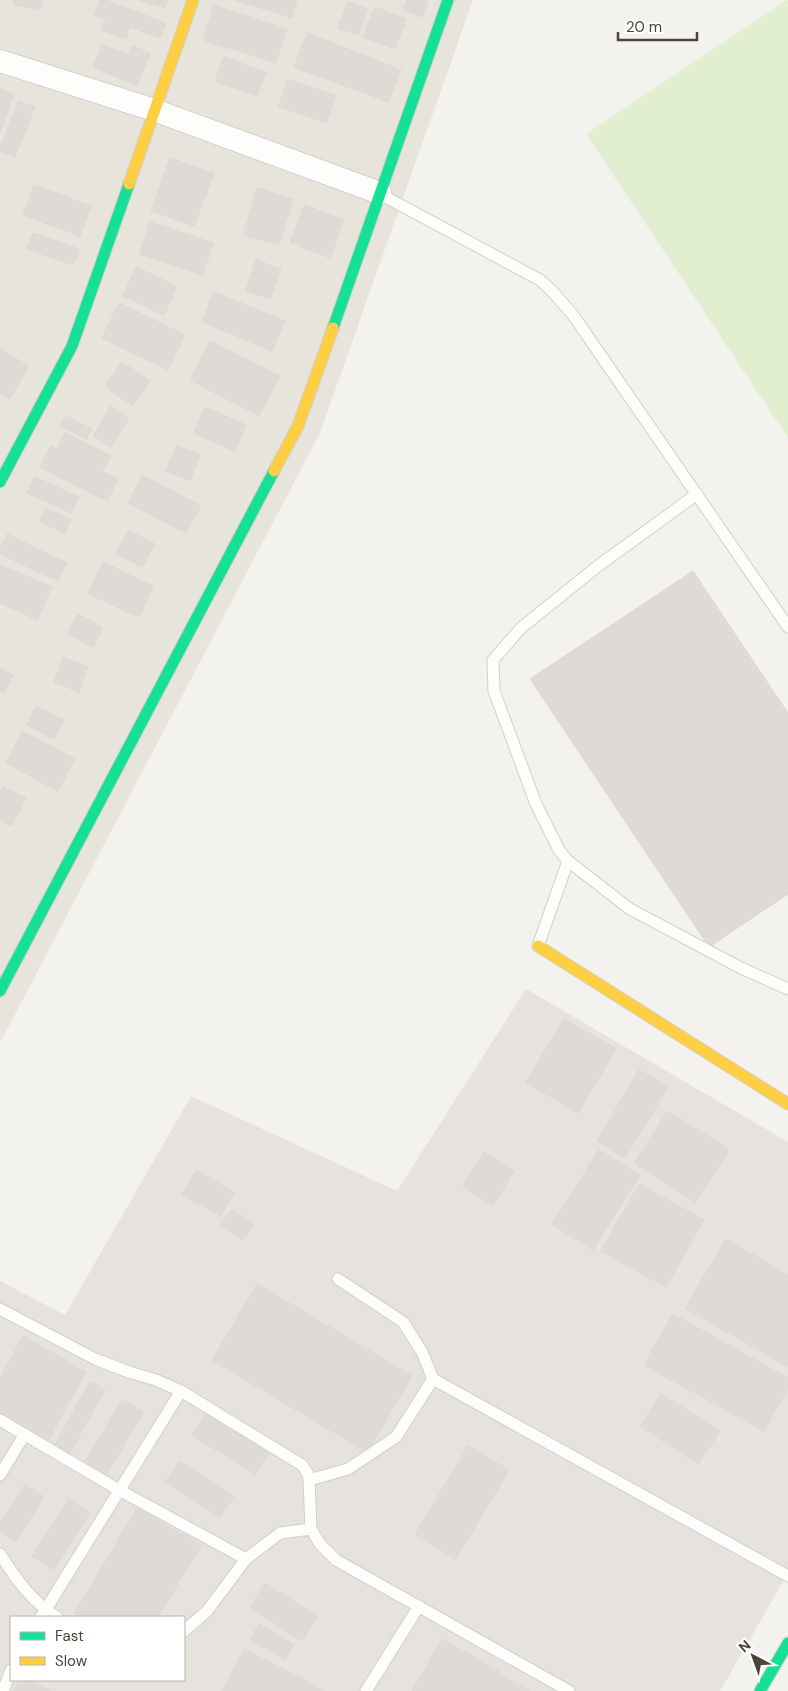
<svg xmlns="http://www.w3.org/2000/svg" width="788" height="1691" font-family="'DM Sans',sans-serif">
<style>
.residential{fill:#e7e4dc}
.industrial{fill:#e6e2de;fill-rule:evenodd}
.green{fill:#e1eecf}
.building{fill:#dedbd6;stroke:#dcd9d4}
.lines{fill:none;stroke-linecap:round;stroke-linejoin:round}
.lane-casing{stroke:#d2d0cb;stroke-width:13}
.street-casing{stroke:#d2d0cb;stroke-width:24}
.fast-casing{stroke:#d3cfc5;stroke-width:13}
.slow-casing{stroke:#d3cfc5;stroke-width:13}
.lane{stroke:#fdfdfc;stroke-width:11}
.street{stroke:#fdfdfc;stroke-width:22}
.fast{stroke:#16e098;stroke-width:11}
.slow{stroke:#ffcf43;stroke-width:11}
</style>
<rect width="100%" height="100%" fill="#f4f2ee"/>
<!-- residential -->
<path class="residential" d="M0 0H473L320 433 0 1043Z"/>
<!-- industrial -->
<path class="industrial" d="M526 989 788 1142V1573L720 1691H0V1281L65 1315 191 1096 397 1191ZM11 1617H184V1680H11Z"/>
<!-- green -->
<path class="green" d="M787 0H788V438L586 134Z"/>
<!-- building -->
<path class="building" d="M14 0H42L40 10 13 4Z
M100 0H105L166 23 160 38 130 27 126 39 102 30 106 19 94 15Z
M139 0H168L165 8Z
M235 0H297L292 18Z
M407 0H428L423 17 403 10Z
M348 2 368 9 358 35 338 28Z
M214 5 287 29 276 63 203 40Z
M375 7 406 19 395 49 363 37Z
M307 33 401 70 388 102 294 67Z
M102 45 128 55 132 46 150 53 137 86 93 67Z
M224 57 266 72 257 96 215 81Z
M288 79 336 96 326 123 278 107Z
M0 89 14 94 0 132Z
M19 101 35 107 15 157 0 151V147Z
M170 158 214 173 194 226 151 211Z
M34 185 91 206 80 236 23 215Z
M257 188 293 199 279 245 243 235Z
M304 205 344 220 330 258 290 243Z
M150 222 213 243 203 275 140 254Z
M33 233 79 249 73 265 27 249Z
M256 260 281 269 270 299 245 291Z
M136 267 177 286 164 315 123 296Z
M214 292 285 321 272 351 202 322Z
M119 303 185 335 168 370 102 338Z
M210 341 280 376 259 416 190 380Z
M0 349 29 366 10 399 0 393Z
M122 362 150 381 132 406 105 386Z
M111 406 129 418 111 447 93 436Z
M205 407 246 425 234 451 194 433Z
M66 416 92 429 87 439 60 426Z
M65 433 111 456 102 472 118 479 107 501 40 467 51 446 57 449Z
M176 446 200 455 190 481 166 471Z
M142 475 201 506 186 533 128 503Z
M35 477 79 497 71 513 27 493Z
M45 508 71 519 65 533 39 522Z
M129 530 155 544 142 567 116 553Z
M7 534 67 563 58 581 0 554V549Z
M103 562 153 586 139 617 88 594Z
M0 565 52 587 37 620 0 603Z
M693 571 788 713V894L709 947 530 679Z
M78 614 103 628 93 647 67 633Z
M63 657 88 667 79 692 54 682Z
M0 668 13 675 4 693 0 691Z
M36 706 64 720 54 739 27 725Z
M22 731 75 759 58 791 6 763Z
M3 787 26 798 12 826 0 821V794Z
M564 1019 616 1049 578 1113 526 1082Z
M639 1070 668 1087 625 1158 597 1141Z
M668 1111 729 1150 695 1202 634 1163Z
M599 1150 640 1175 593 1250 552 1224Z
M484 1152 514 1171 493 1206 463 1186Z
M196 1170 234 1192 221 1216 182 1194Z
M639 1184 704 1220 666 1287 601 1251Z
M232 1209 254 1224 242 1240 221 1225Z
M726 1239 788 1275V1367L685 1308Z
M257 1284 412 1376 367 1452 212 1360Z
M673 1314 788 1378V1388L764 1431 644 1365Z
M23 1336 86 1372 47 1442 0 1415V1378Z
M90 1382 105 1390 69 1454 54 1446Z
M661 1394 720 1431 698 1464 640 1426Z
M122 1400 143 1412 107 1474 85 1462Z
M206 1414 269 1453 255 1474 192 1435Z
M468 1446 509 1470 456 1559 415 1535Z
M180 1461 234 1496 220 1517 165 1482Z
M25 1484 44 1497 15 1542 0 1532V1523Z
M69 1499 90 1513 54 1570 32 1556Z
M137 1508 201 1545 158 1617H81L74 1614Z
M265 1583 318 1617 302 1641 250 1607Z
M259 1624 294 1645 285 1660 250 1639Z
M442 1639 500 1672 499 1674 530 1691H412Z
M244 1649 325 1691H222Z
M20 1680H31L51 1691H13Z"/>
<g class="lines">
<!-- lane casing -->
<g class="lane-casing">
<path id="lane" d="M380 194 540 280 551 290 573 315 788 627
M568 861 630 909 741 968 788 989
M538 946 568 861 559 850 536 804 494 691 493 660 521 628 598 566 697 494
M338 1279 403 1322 422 1352 433 1379 788 1576
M0 1309 95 1359 129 1372 156 1380 181 1391 302 1465 308 1474 309 1480 311 1529 320 1544 336 1560 569 1691
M0 1420 119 1490 246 1559
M0 1475 25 1434
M309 1480 348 1469 396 1437 433 1379
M0 1554C15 1578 33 1603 57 1617
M41 1617 181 1391
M184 1631 207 1611 246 1559 280 1533 311 1529
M3 1691 11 1670
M366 1691 419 1606"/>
</g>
<!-- street casing -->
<g class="street-casing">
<path id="street" d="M0 61 154 110 380 193"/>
</g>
<!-- fast casing -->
<g class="fast-casing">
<path id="fast" d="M333 328 448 0
M0 482 72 346 129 184
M0 991 274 471
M760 1691 788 1643"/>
</g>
<!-- slow casing -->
<g class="slow-casing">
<path id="slow" d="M129 184 193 0
M274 471 298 426 333 328
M538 946 788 1104"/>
</g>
<!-- lane -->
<use href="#lane" class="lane"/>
<!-- street -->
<use href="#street" class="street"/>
<!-- fast -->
<use href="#fast" class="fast"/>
<!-- slow -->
<use href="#slow" class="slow"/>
</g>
<!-- legend -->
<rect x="10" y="1616" width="175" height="65" fill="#ffffff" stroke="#b7b4b0"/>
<rect x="20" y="1632" width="25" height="8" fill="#16e098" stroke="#b7b4b0"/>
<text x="55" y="1641" font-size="15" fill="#4b4439">Fast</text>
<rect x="20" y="1657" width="25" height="8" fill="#ffcf43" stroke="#b7b4b0"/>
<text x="55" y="1666" font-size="15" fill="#4b4439">Slow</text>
<!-- north arrow -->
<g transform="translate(753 1656) rotate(319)" stroke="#ffffff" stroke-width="4" paint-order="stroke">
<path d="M0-4L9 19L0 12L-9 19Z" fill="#4b4439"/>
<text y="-8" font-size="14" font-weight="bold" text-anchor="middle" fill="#4b4439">N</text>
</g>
<!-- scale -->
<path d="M618 32v8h79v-8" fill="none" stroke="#4b4439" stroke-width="2.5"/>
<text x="626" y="32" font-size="15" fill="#4b4439" stroke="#ffffff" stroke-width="4" paint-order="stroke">20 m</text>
</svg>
